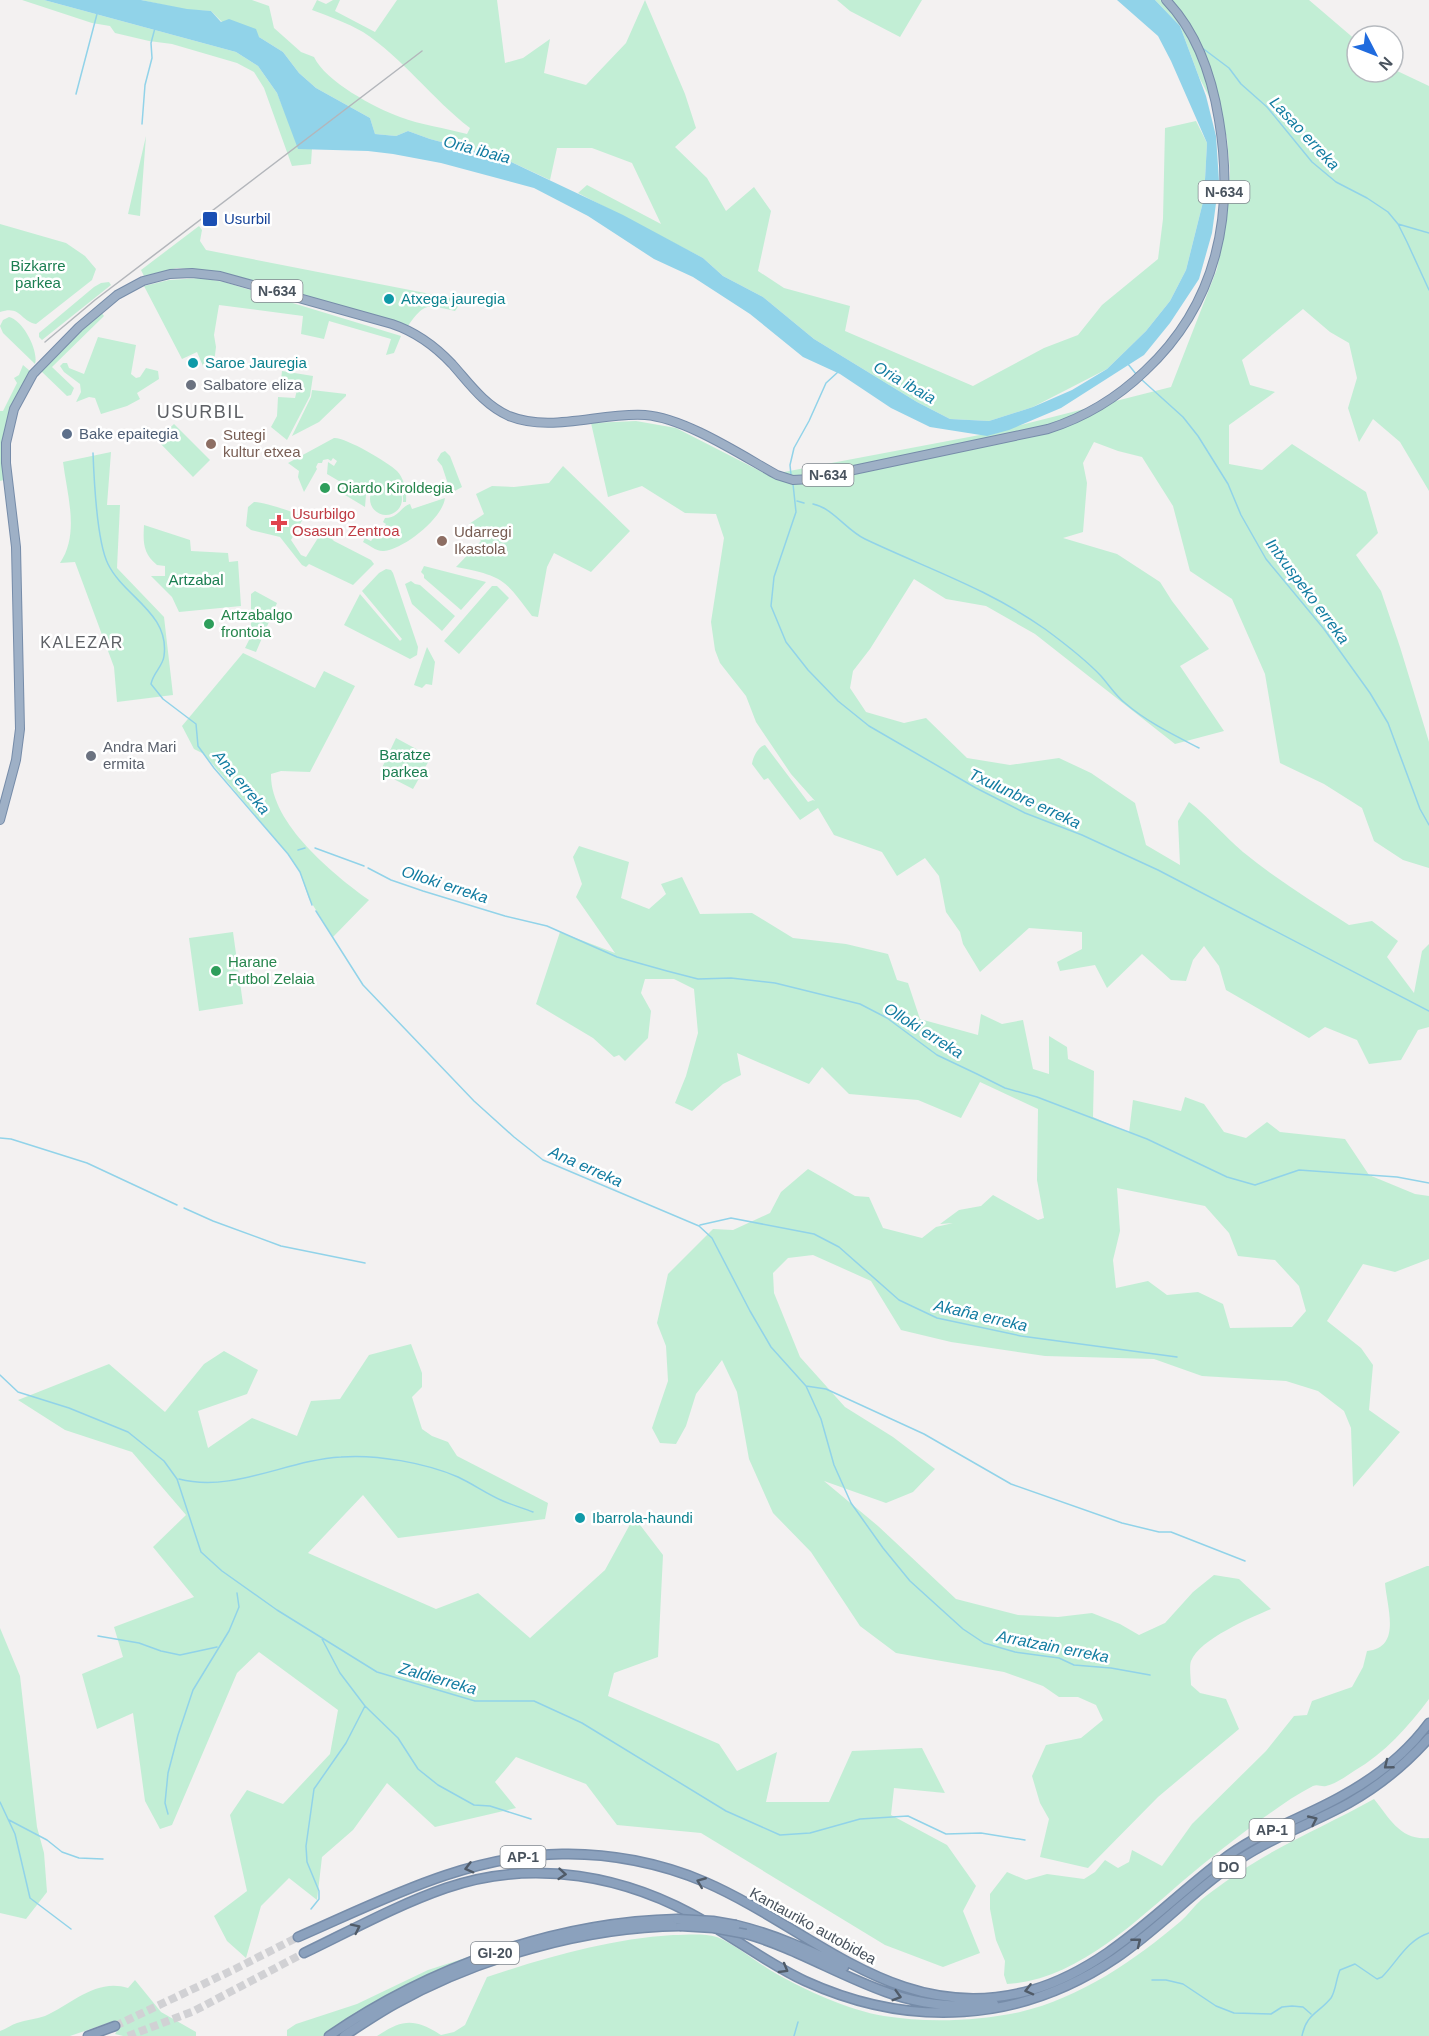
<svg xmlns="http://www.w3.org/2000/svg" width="1429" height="2036" font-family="Helvetica,sans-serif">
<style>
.green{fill:#c2eed5;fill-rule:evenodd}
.water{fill:#91d3e9}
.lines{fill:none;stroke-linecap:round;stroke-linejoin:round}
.stream{stroke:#91d3e9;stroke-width:1.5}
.motorway-tunnel{stroke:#d1d1d4;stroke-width:8;stroke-dasharray:8 4;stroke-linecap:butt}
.trunk-casing{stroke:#768ca9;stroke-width:10}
.motorway-casing{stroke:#768ca9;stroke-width:11}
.trunk{stroke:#9eb0c6;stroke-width:8}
.motorway{stroke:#8ba1bd;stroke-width:8}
.rail{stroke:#b3b6bb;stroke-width:1.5}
.motorway-bridge-casing{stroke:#768ca9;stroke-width:11;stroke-linecap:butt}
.motorway-bridge{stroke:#8ba1bd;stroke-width:8}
.oneway{stroke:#505b68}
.transit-dot{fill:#1a4fb4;stroke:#fff;stroke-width:2}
.culture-dot{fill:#0f9aa8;stroke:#fff;stroke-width:2}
.worship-dot{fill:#6b7280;stroke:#fff;stroke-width:2}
.service-dot{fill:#5c6f8a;stroke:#fff;stroke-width:2}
.education-dot{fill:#8d6e63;stroke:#fff;stroke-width:2}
.leisure-dot{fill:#2e9e5b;stroke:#fff;stroke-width:2}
.health-dot{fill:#e0444e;stroke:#fff;stroke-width:2}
.labels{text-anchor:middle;stroke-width:5;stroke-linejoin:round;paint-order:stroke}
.shield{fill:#fff;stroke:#80878e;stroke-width:1.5}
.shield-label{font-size:14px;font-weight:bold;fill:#49535e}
.transit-label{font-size:15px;fill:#164399;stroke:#fff;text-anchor:start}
.park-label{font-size:15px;fill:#1b7e51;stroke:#fff}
.culture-label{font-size:15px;fill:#0d838f;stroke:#fff;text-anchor:start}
.worship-label{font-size:15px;fill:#5b616d;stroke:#fff;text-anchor:start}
.service-label{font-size:15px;fill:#4e5e75;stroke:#fff;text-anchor:start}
.education-label{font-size:15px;fill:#785e54;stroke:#fff;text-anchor:start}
.leisure-label{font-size:15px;fill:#27864d;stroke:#fff;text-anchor:start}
.health-label{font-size:15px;fill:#be3a42;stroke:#fff;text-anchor:start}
.street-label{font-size:15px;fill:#49535e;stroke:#fff}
.water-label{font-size:16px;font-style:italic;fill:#127ca1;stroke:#fff}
.neighbourhood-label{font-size:16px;letter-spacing:1.5px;fill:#5e6166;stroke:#fff}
.quarter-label{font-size:18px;letter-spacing:1.5px;fill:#5e6166;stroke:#fff}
</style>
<rect width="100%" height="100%" fill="#f3f1f1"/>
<!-- green -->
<path class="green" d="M22 0H44L236 52 258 66 277 93 286 115 312 148 311 164 292 166 264 88 254 72 237 63 172 44 149 41 115 33 110 26 92 23Z
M141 0H252L269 6 274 28 301 52 314 57C325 81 375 108 400 117 421 125 445 128 467 134L470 128C432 99 403 58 363 32 347 23 329 16 312 10L317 0 326 4 333 0H340L335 11 375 32 397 0H497L505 63 523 58 550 39 544 73 586 85 626 43 645 0 685 94 696 128 675 147 707 178 726 211 754 187 771 211 758 271 784 288 850 306 845 331 973 386 1044 348 1078 335 1102 305 1158 259 1163 219 1165 128 1196 121 1207 143 1204 198 1186 270 1170 301 1146 331 1107 369 1033 407 989 421 950 419 917 402 814 339 763 297 723 276 703 258 578 193 587 185 661 224 632 163 592 148H557L550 180 505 159 430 139 408 131 396 136 375 134 370 118 316 88 299 73 283 52 259 37 222 22 211 11 187 10Z
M837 0H922L900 37 850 11Z
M1155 0H1309L1357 41V72H1393V69L1429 86V491L1400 442 1373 419 1359 442 1348 408 1357 378 1349 343 1330 332 1303 309 1242 360 1250 385 1275 392 1229 425V464L1262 470 1292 444 1366 492 1378 533 1356 555 1381 591 1400 647 1429 742V868L1403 860 1374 841 1362 808 1324 784 1280 763 1265 674 1232 599 1190 571 1173 506 1142 457 1118 451 1094 442 1083 463 1087 483 1083 532 1063 538 1117 554 1160 582 1172 601 1209 649 1180 666 1224 731 1175 744 1035 634 986 606 946 599 914 579 870 649 853 671 850 688 866 712 904 723 926 718 967 758 1010 765 1059 758 1091 773 1135 803 1146 845 1180 865 1178 821 1189 802C1209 817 1224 836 1243 852 1276 879 1313 902 1349 925L1372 921 1398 941 1387 957 1414 993 1422 951 1429 944V1027L1418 1030 1401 1060 1369 1064 1357 1040 1325 1027 1309 1038 1226 990 1219 966 1204 946 1193 960 1186 981 1171 980 1142 954 1107 988 1095 965 1060 971 1057 962 1082 949V932L1029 928 980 972 963 944 960 932 946 912 939 876 925 858 897 876 882 852 834 835 818 808 800 820 768 778 764 780 752 764C753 757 758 747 765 745L808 802 813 800 815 801 791 774 756 722 746 696 720 663 715 650 711 622 724 538 716 514 685 513 642 486 608 497 591 423 636 421 676 428 768 475 985 434 1171 387 1217 269 1226 223 1230 171 1227 138 1223 124 1199 77 1180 26Z
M146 136 140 216 128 214Z
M0 224 66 243 85 256 96 269 92 280 36 324C20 321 21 305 0 312Z
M199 226 202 230 200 241 206 250 456 299 460 304 455 311C429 306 426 300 408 326L220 272 177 268 144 276 141 270Z
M201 278 224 282 401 336 394 353 386 355 391 339 329 321 324 339 301 334 303 316 219 305 214 335 216 347 214 363 203 366 197 352 182 359 144 286 169 280Z
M109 282 111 285 42 340 39 337V333L94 287 101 283Z
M101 312 104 316 52 367 74 388 71 395 67 396 41 371Z
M9 317C23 320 39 351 35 364L3 333 0 326 3 320Z
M98 337 136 345 131 374 136 378 140 377 146 368 158 371 159 379 137 393 140 399 127 406 101 414 95 398 89 397 76 402 81 392 80 384 64 372 60 366 63 363H67L69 368 84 374Z
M23 365 30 371C6 414 0 430 4 480L0 481V411H3L17 383 14 378 19 375Z
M282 371 313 376 310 396 287 440 271 427 277 416 278 397 295 398 297 390 280 388Z
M312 390 346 394V396L319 422 292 436 311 397Z
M174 424 210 460 193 477 157 440Z
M334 438C345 437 388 462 397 471 404 478 407 492 406 502H403C404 492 400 485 390 482L372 485 366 495 365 507 340 492 344 484 327 474 328 462 334 466 337 461 333 458 331 461 328 459 323 460 322 463H318L316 467 317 469 304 492 298 477 299 471 288 463Z
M445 451 450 456 462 487 451 493 442 466 437 460 441 453Z
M111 452 107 505H120L117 568 164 617 173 695 117 702 114 667 75 562 60 563C80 534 67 494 63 462Z
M563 466 630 531 591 572 554 553 547 567 538 617 532 616C504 578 502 576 456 567L481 541 469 524 484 514 476 494 492 486 514 487 549 483Z
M370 499a16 16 0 1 1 32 0a16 16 0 1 1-32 0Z
M445 498C443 518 404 549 384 551 377 552 369 545 363 542L365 538 371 541 374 537 378 539 386 524 383 522 385 518C399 518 400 507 410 504L412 509Z
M254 502C261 501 297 513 304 517L291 540 301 555 306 557 323 530 334 541 371 560 374 564 353 585 309 564 306 567 302 565 280 537 251 530 246 526 248 507Z
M144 525 190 540 191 551 228 553 229 562 238 561 241 606 179 612 172 597 151 576H165V566L157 565C143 553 143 543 144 525Z
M424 566 486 582 461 610 424 578V575L421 572Z
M386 569 391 570 393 573 418 647 417 655 410 659 344 625 360 594 400 641 402 639 362 591 379 573Z
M411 581 415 584 420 585 455 616 442 631 412 604 405 584Z
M492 586H497L509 598 459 654 444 641Z
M255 591 277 603 256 652 245 648 251 636V594Z
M427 647 435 662 432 685 426 684 422 688 414 685Z
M243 653 315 688 324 671 355 686 310 772 281 771 271 774C270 823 333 874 369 900L333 937 309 899 300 872 288 854 204 754 194 749 182 726Z
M396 738 431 757 413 789 380 772Z
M579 846 629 862 621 898 649 909 666 894 661 884 682 877 700 914 752 913 793 938 846 944 888 954 897 980 908 983 920 1019 978 1035 981 1014 1002 1024 1023 1020 1033 1069 1049 1074V1036L1067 1047 1068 1059 1094 1071 1093 1117 1129 1133 1133 1100 1181 1111 1185 1097 1204 1104 1224 1132 1246 1138 1267 1122 1280 1132 1345 1139 1369 1175 1415 1194 1429 1196V1259L1395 1272 1363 1264 1327 1321 1361 1348 1373 1365 1369 1410 1400 1432 1353 1487 1351 1428 1344 1411 1318 1391 1286 1381 1202 1376 1154 1359 1045 1356 951 1342 901 1330 871 1281 813 1255 788 1258 773 1273 774 1293 800 1357 845 1407 893 1437 935 1469 913 1492 886 1503 824 1481 878 1526 956 1599 1018 1615 1058 1617 1092 1613 1120 1624 1139 1635 1165 1623 1193 1592 1214 1575 1239 1579 1271 1609C1250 1618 1200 1639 1191 1661 1189 1667 1191 1679 1191 1685L1200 1693 1226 1699 1239 1729 1158 1797 1088 1868 1040 1857 1049 1819 1040 1803 1032 1776 1046 1745 1081 1738 1103 1720 1096 1705 1078 1697H1059L1043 1686 1004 1672 896 1653 860 1626 811 1552 773 1513 749 1459 737 1392 722 1360 696 1394 686 1426 676 1444 660 1443 652 1428 668 1381 666 1346 657 1323 668 1274 713 1229 733 1230 770 1213 781 1192 808 1169 855 1196 869 1197 883 1228 922 1238 936 1227 953 1223 940 1224 959 1210 981 1206 993 1195 1038 1220 1044 1218 1037 1180 1038 1109 980 1082 961 1118 918 1100 849 1094 822 1067 809 1084 737 1053 741 1075 723 1084 692 1111 675 1103 686 1076 698 1033 694 989 674 979H645L641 993 651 1011 648 1038 625 1061 619 1055 614 1057 593 1038 536 1004 560 932 615 953 576 897 582 884 573 857ZM1117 1188 1205 1206 1229 1233 1238 1256 1275 1260 1299 1286 1306 1311 1292 1327 1230 1328 1223 1304 1198 1292 1167 1295 1148 1281 1116 1288 1113 1260 1120 1231Z
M233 932 243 1004 199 1011 189 938Z
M411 1344 422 1373V1387L412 1397 422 1429 432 1436 448 1442 457 1456 548 1503 545 1519 398 1538 363 1495 308 1553 436 1609 478 1593 530 1638 605 1570 634 1517 663 1555 658 1657 614 1673 608 1696 719 1744 737 1771 777 1752 766 1802H829L852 1751 922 1748 945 1793 894 1788 891 1815 947 1845 976 1886 963 1911 980 1953 943 1967 885 1945 701 1833 617 1825 586 1784 516 1757 495 1782 516 1808 435 1827 387 1783 353 1830 322 1857 317 1900 289 1878 261 1906 246 1958 227 1941 214 1916 247 1891 230 1815 247 1790 283 1804 330 1754 338 1710 259 1652 237 1673 172 1825 160 1829 145 1801 133 1713 97 1729 82 1674 123 1657 114 1627 194 1597 153 1547 186 1515 132 1452 65 1430 18 1400 109 1364 165 1412 204 1364 224 1351 258 1370 247 1394 198 1411 208 1448 252 1418 297 1436 311 1401 340 1399 369 1355Z
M1427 1566H1429V1699C1408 1727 1385 1753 1354 1771 1347 1776 1335 1784 1326 1786 1321 1787 1318 1784 1313 1786 1295 1795 1279 1807 1263 1818 1236 1838 1210 1858 1184 1880 1136 1921 1075 1981 1007 1984L1004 1975 1005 1961 996 1940 990 1909V1894L1007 1872 1026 1880 1047 1874 1084 1879 1095 1872 1105 1860 1118 1868 1129 1862 1132 1850 1162 1866 1192 1824 1266 1751 1294 1716 1307 1715 1312 1701 1352 1687 1363 1667 1367 1651C1402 1648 1387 1608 1385 1583Z
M0 1628 20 1676 37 1827 44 1853 47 1892 26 1919 0 1913Z
M1374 1799C1390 1819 1401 1841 1429 1838V2036H377C403 2019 414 2018 441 2035L454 2032 465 2025 487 1977C547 1957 609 1939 673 1935 687 1935 703 1933 717 1937 733 1943 759 1964 775 1973 807 1991 848 2010 884 2016 928 2023 977 2021 1020 2012 1080 1998 1135 1960 1181 1921 1188 1915 1194 1906 1201 1900 1208 1894 1217 1888 1225 1882 1271 1848 1324 1827 1374 1799Z
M484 1952 402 1988 363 2009 323 2036H287V2030L296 2024 357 2004 428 1970Z
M135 1980 161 2012 196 2032V2036H123L115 2034 119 2028 117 2022H111L70 2036H0V2031C6 2029 11 2025 17 2023 26 2020 36 2019 45 2016 72 2004 96 1978 128 1988Z"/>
<!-- water -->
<path class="water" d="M44 0H141L187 9 211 11 221 22 229 19 256 29 259 37 283 52 299 73 316 88 370 118 375 134 396 136 408 131 430 139 505 159 623 215 703 258 723 276 763 297 814 339 917 402 950 419 989 421 1033 407 1072 390 1107 369 1146 331 1170 301 1186 270 1204 198 1207 143 1171 61 1158 36 1117 0H1155L1180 26 1206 96 1216 136 1219 181 1212 233 1199 279 1170 323 1144 355 1061 408 1009 430 987 436 930 427 891 408 840 374 803 357 750 314 693 277 654 259 588 216 534 188 441 163 393 154 368 151 298 149 277 93 258 66 236 52Z"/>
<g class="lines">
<!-- stream -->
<path class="stream" d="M1201 47 1229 68 1241 84 1267 107 1312 162 1336 182 1367 198 1388 212 1398 224 1407 242 1429 290
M76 94 97 14
M142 124 145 85 152 58 151 43 155 28
M1398 224 1429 233
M1128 364 1136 374
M1142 380 1183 417 1198 436 1228 484 1241 515 1266 559 1324 629 1370 693 1388 723 1420 809 1429 825
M93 453C94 479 97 542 108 564 124 597 170 613 164 656 163 666 153 673 151 684L163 699 196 724 198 746 214 768 288 854 300 872 312 905
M791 475 790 465 794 448 809 421 826 383 838 372
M793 484 796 512 774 577 771 606 786 642 808 670 838 701 869 726 976 788 1025 813 1082 835 1158 870 1429 1011
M797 501 804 503
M813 504C833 508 846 530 865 539 928 569 987 588 1045 629 1064 643 1085 659 1101 676 1109 685 1116 696 1125 703 1147 722 1174 735 1199 748
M315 848 364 866
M298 850 305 848
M368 868 391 880 423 891 505 916 547 926 617 957 667 971 698 979 731 978 775 983 860 1004 887 1018 937 1055 977 1074 1005 1088 1037 1097 1147 1139 1227 1177 1255 1185 1299 1170 1397 1177 1429 1183
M316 911 363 985 474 1101 514 1137 543 1160 699 1226 712 1238 750 1311 771 1347 806 1386 821 1419 834 1465 851 1503 883 1548 910 1581 963 1629 984 1643 1015 1652 1059 1658 1074 1665 1111 1668 1150 1675
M0 1138 11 1139 87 1163 177 1205
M184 1208 213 1221 281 1246 365 1263
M700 1225 731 1218 814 1234 839 1247 899 1300 937 1318 1021 1336 1177 1357
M0 1375 18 1392 69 1408 128 1432 164 1461 177 1479 201 1552 222 1571 277 1610 377 1672 475 1701H534L582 1723 726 1811 780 1835 810 1833 860 1819 908 1816 946 1834 981 1833 1025 1840
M806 1386 826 1389 924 1434 1011 1484 1122 1523 1159 1532H1171L1245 1561
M179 1479C233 1493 287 1460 341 1457 376 1454 426 1463 458 1477 473 1484 487 1494 503 1501 512 1505 523 1508 533 1512
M98 1636 139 1643 161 1651 180 1655 217 1647
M321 1637 340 1673 365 1706 398 1738 418 1769 438 1785 474 1805 490 1806 531 1819
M0 1802 15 1834 30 1898 71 1929
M168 1814 165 1803 168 1773 178 1735 193 1690 229 1631 239 1607 237 1593
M9 1820 47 1840 62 1852 79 1858 103 1859
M311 1909 319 1899V1891L307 1862 306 1846 314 1789 346 1743 365 1706
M1152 1980H1166L1183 1984 1216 2006 1234 2013 1271 2014 1282 2007 1292 2006 1303 2007 1311 2014
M794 2036 798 2022
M1302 2036C1306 2014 1319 2013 1331 1998 1336 1990 1336 1979 1340 1970L1355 1964 1377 1979 1382 1977C1397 1962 1407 1940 1429 1933"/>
<!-- motorway-tunnel -->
<path class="motorway-tunnel" d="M115 2026 235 1969 298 1937
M128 2036 194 2011 304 1953"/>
<!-- trunk casing -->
<g class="trunk-casing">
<path id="trunk" d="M0 820 16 760 20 729 16 547 6 463V443L14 409 33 374 79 327 117 295 143 281 170 274 192 273 220 276 392 324C416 332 435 346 452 364 469 383 484 405 509 416 551 433 601 412 645 415 685 418 741 455 777 475L793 480 811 479 1048 429C1086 417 1116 399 1145 371 1217 304 1235 215 1219 120 1212 77 1197 32 1166 0"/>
</g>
<!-- motorway casing -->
<g class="motorway-casing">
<path id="motorway" d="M736 1925C774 1934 809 1950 844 1967
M719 1930C747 1947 775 1967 805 1981 910 2029 1020 2023 1116 1958 1160 1928 1196 1888 1240 1859 1274 1836 1313 1823 1349 1803 1379 1786 1406 1764 1429 1738
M746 1934C795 1948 838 1975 886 1992 921 2005 957 2008 994 2004
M298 1937C383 1900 467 1855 562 1854 609 1853 661 1863 705 1882 815 1930 899 2028 1032 1990 1111 1967 1165 1902 1229 1855 1264 1830 1305 1817 1342 1796 1375 1778 1406 1754 1429 1723
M304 1953C350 1931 397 1905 446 1888 533 1858 627 1875 706 1922
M88 2036 115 2026
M329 2036C430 1967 554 1922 677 1919
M344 2036C361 2025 377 2014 395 2004 477 1958 585 1927 680 1926"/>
</g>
<!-- trunk -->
<use href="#trunk" class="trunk"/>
<!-- motorway -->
<use href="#motorway" class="motorway"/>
<!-- rail -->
<path class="rail" d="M45 342 95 300 422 51"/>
<!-- motorway-bridge casing -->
<g class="motorway-bridge-casing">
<path id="motorway-bridge" d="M677 1919 713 1921 736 1925
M680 1926 713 1928 746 1934"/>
</g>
<!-- motorway-bridge -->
<use href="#motorway-bridge" class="motorway-bridge"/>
</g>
<!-- one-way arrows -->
<defs><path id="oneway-chevron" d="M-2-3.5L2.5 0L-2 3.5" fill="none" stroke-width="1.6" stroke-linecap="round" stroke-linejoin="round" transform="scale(1.5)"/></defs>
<g class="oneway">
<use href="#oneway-chevron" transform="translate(1388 1765) rotate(141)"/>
<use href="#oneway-chevron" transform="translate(1313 1820) rotate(-25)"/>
<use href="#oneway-chevron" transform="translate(469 1868) rotate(165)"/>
<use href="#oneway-chevron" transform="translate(562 1874) rotate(5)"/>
<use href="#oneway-chevron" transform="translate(701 1882) rotate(-158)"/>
<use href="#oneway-chevron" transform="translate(356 1928) rotate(-26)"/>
<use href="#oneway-chevron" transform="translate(1137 1942) rotate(-39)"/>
<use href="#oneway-chevron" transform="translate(784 1969) rotate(30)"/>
<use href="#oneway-chevron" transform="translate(1029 1990) rotate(166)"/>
<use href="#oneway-chevron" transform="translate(897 1996) rotate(16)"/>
</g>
<!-- markers -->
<rect class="transit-dot" x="202" y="211" width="16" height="16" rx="3"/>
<g class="culture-dot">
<circle cx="389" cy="299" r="6"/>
<circle cx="193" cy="363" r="6"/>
<circle cx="580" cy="1518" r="6"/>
</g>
<g class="worship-dot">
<circle cx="191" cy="385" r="6"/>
<circle cx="91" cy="756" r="6"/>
</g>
<circle class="service-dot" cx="67" cy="434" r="6"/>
<g class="education-dot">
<circle cx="211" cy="444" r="6"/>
<circle cx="442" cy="541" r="6"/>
</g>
<g class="leisure-dot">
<circle cx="325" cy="488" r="6"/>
<circle cx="209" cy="624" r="6"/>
<circle cx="216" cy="971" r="6"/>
</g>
<path class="health-dot" d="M276 514h6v6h6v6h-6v6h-6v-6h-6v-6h6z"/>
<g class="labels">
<!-- shield labels -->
<g class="shield">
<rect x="1198.5" y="181" width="51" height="22" rx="4.5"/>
<rect x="251.5" y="280" width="51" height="22" rx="4.5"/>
<rect x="802.5" y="464" width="51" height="22" rx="4.5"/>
<rect x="1249.5" y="1819" width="45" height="22" rx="4.5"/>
<rect x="500.5" y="1846" width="45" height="22" rx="4.5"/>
<rect x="1212.5" y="1856" width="33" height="22" rx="4.5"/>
<rect x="471" y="1942" width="48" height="22" rx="4.5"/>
</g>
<g class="shield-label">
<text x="1224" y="197">N-634</text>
<text x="277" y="296">N-634</text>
<text x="828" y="480">N-634</text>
<text x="1272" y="1835">AP-1</text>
<text x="523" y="1862">AP-1</text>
<text x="1229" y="1872">DO</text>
<text x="495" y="1958">GI-20</text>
</g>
<!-- transit labels -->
<g class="transit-label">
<text x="224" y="224">Usurbil</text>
</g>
<!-- park labels -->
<g class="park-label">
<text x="38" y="271">Bizkarre<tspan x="38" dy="17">parkea</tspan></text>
<text x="196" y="585">Artzabal</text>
<text x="405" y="760">Baratze<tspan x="405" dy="17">parkea</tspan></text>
</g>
<!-- culture labels -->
<g class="culture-label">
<text x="401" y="304">Atxega jauregia</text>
<text x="205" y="368">Saroe Jauregia</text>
<text x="592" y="1523">Ibarrola-haundi</text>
</g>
<!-- worship labels -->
<g class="worship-label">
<text x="203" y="390">Salbatore eliza</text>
<text x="103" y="752">Andra Mari<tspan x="103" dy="17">ermita</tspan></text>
</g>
<!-- service labels -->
<g class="service-label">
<text x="79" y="439">Bake epaitegia</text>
</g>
<!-- education labels -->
<g class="education-label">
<text x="223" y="440">Sutegi<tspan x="223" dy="17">kultur etxea</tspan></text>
<text x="454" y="537">Udarregi<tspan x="454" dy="17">Ikastola</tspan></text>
</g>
<!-- leisure labels -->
<g class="leisure-label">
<text x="337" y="493">Oiardo Kiroldegia</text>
<text x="221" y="620">Artzabalgo<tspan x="221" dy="17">frontoia</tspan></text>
<text x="228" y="967">Harane<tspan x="228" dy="17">Futbol Zelaia</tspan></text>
</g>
<!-- health labels -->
<g class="health-label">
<text x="292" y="519">Usurbilgo<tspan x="292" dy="17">Osasun Zentroa</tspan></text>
</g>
<!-- street labels -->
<g class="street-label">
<text transform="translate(813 1926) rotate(29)" y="5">Kantauriko autobidea</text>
</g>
<!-- water labels -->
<g class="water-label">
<text transform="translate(1305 133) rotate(47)" y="6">Lasao erreka</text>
<text transform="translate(477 149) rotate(15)" y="6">Oria ibaia</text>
<text transform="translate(905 382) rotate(30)" y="6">Oria ibaia</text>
<text transform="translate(1308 591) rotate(53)" y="6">Intxuspeko erreka</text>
<text transform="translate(242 782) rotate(50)" y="6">Ana erreka</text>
<text transform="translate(1025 798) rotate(25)" y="6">Txulunbre erreka</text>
<text transform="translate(445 884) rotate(18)" y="6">Olloki erreka</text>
<text transform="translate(924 1030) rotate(32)" y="6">Olloki erreka</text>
<text transform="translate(586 1166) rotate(24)" y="6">Ana erreka</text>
<text transform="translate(981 1315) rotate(13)" y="6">Akaña erreka</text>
<text transform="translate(1053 1646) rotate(11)" y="6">Arratzain erreka</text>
<text transform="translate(438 1678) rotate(16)" y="6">Zaldierreka</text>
</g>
<!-- neighbourhood labels -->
<g class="neighbourhood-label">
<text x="82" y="648">KALEZAR</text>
</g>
<!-- quarter labels -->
<g class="quarter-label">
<text x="201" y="418">USURBIL</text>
</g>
</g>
<!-- north arrow -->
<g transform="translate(1375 54) rotate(132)"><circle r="28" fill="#ffffff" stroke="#b6babf" stroke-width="1.5"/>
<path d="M0-4.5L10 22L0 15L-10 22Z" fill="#206bde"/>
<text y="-9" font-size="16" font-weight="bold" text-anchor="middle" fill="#49535e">N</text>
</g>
</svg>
